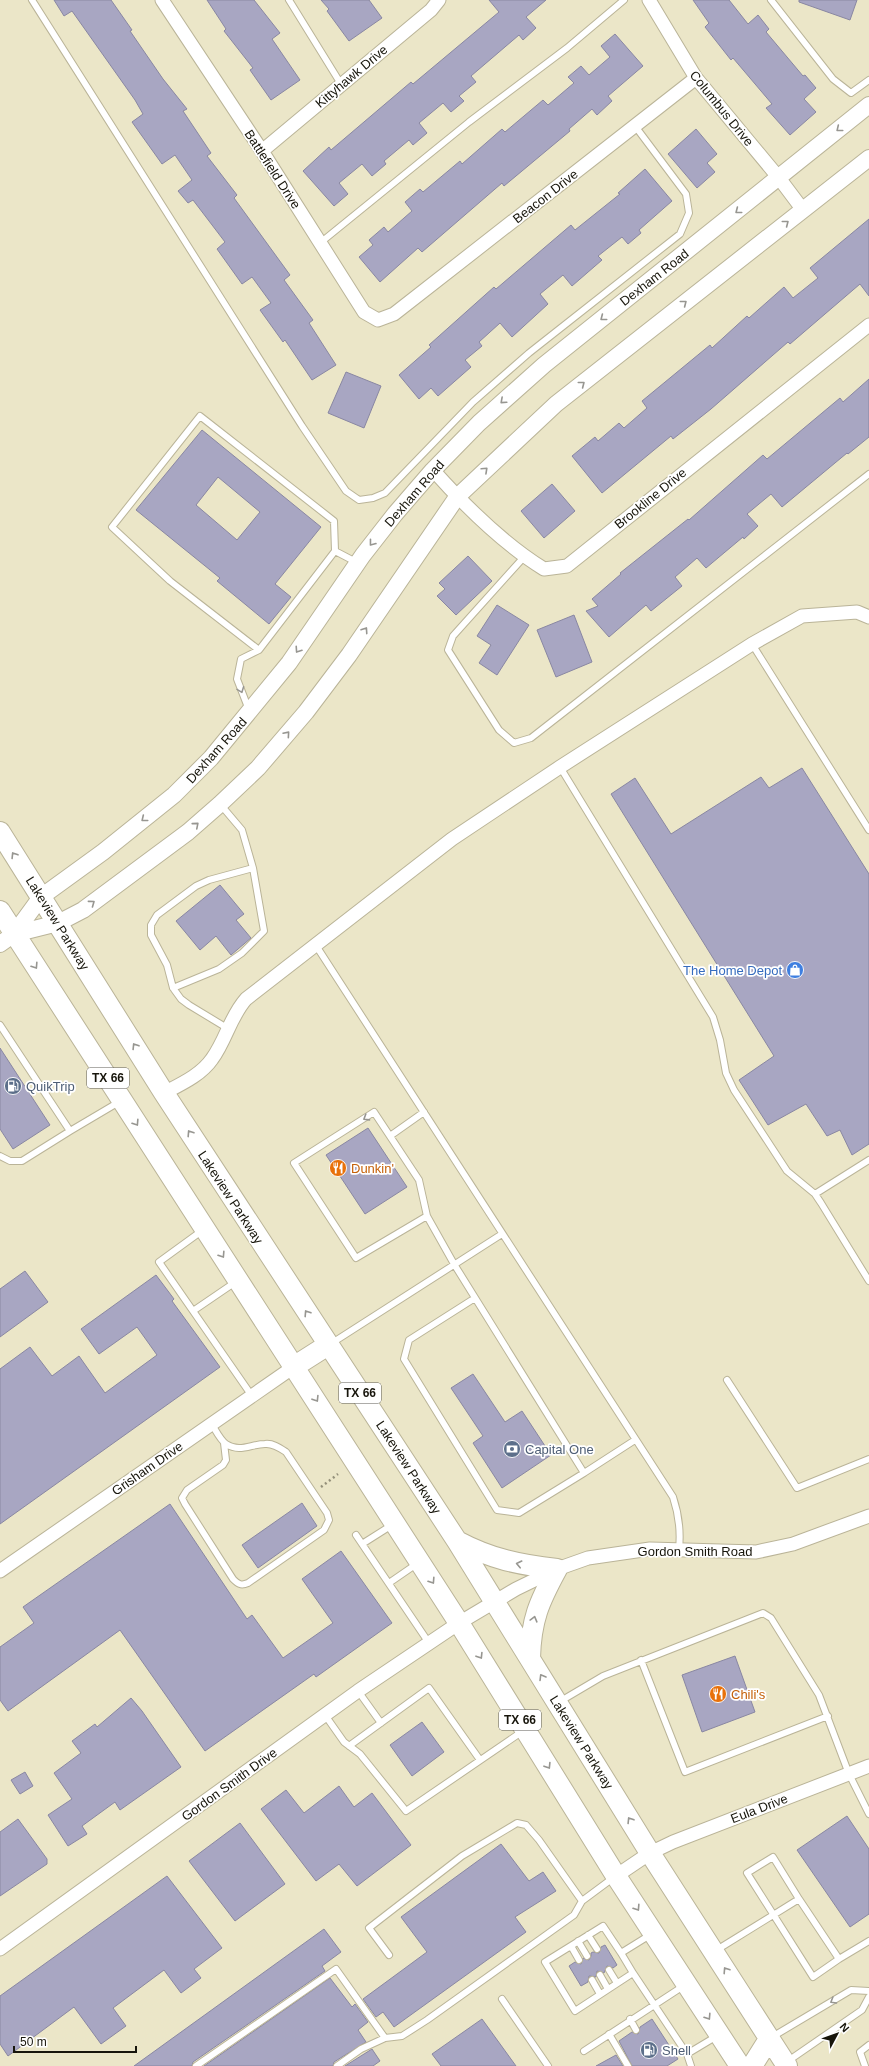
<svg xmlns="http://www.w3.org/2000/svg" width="869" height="2066" font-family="Arial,sans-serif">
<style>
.building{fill:#a8a6c2;stroke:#8987a2;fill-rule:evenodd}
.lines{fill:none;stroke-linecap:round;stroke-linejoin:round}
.service-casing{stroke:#bab498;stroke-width:8}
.minor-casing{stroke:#bab498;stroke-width:15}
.tertiary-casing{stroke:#bab498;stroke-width:18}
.primary-casing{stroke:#bab498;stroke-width:22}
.path{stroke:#94907a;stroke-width:2.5;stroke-dasharray:2 3;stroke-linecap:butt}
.service{stroke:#fff;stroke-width:6}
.minor{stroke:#fff;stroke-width:13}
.tertiary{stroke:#fff;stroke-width:16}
.primary{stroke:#fff;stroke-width:20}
.oneway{stroke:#979691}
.labels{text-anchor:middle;stroke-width:3.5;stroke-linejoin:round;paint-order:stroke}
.shield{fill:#fff;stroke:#5d5b54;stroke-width:1}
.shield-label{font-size:12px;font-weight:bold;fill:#17150b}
.street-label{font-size:13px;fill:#17150b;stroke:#fff}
.shop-label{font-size:13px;fill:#366cbe;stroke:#fff;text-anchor:end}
.service-label{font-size:13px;fill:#4e5e75;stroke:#fff;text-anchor:start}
.food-label{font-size:13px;fill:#c56008;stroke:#fff;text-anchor:start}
</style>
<rect width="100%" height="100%" fill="#ebe6c8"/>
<!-- building -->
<path class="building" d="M54 0H111L132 30 130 31 163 79 187 109 183 111 211 153 207 156 237 195 234 198 290 275 284 280 313 320 309 323 336 365 312 380 285 340 283 342 260 310 271 303 252 277 242 284 217 249 225 242 193 200 188 203 178 191 192 180 175 155 162 164 132 122 143 114 135 100 72 11 64 16Z
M207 0H254L280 33 272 39 300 80 271 100 250 70 253 68 224 31 226 29Z
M321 0H369L382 18 349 41 327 11 329 9Z
M489 0H546L526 17 536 28 523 40 519 35 471 76 476 82 459 96 464 101 451 112 443 103 419 123 427 133 413 145 409 140 384 161 386 164 372 176 362 164 339 183 348 194 334 206 303 171 329 147 331 150 411 82 413 84 499 12Z
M693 0H729L748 24 758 15 769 29 766 32 803 76 805 75 816 88 804 99 816 112 790 135 766 108 772 104 733 58 731 60 705 27 709 23Z
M799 0H857L850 20 799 2Z
M615 34 643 66 608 96 612 101 597 115 592 109 569 129 570 131 504 186 502 183 422 252 418 248 380 282 359 257 373 245 369 240 384 227 388 232 412 211 405 202 420 189 423 192 460 161 462 164 502 129 505 132 543 100 548 105 574 83 568 77 581 66 589 75 610 57 601 46Z
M696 129 717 154 707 163 715 172 697 188 668 154Z
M645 169 672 201 639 230 641 233 628 244 622 237 598 256 602 260 572 286 563 275 540 294 548 304 512 337 500 323 479 342 482 346 465 360 471 367 438 396 431 388 419 399 399 375 431 347 429 345 494 287 496 289 571 225 575 230 620 194 618 193Z
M869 219V296L860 284 790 344 788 342 711 409 673 439 671 436 602 493 572 456 595 437 598 441 619 423 624 428 647 408 642 401 710 345 712 348 747 316 749 318 784 287 793 298 818 278 810 268Z
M346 372 381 386 364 428 328 413Z
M869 379V437L848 454 847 453 782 507 771 494 747 514 758 526 744 539 743 537 706 568 697 558 675 577 682 586 651 611 646 605 609 637 586 611 598 606 592 599 621 574 620 573 688 519 689 520 763 455 767 459 840 398 843 402Z
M202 430 321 527 275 584 291 597 269 624 217 581 220 578 136 510ZM218 477 260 512 237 540 196 505Z
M552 484 575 511 544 538 521 511Z
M468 556 492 581 456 615 437 596 445 589 439 583Z
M497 605 529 625 497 675 479 663 491 645 477 636Z
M574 615 592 662 556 677 537 630Z
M802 768 869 874V1144L852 1155 840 1130 827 1136 806 1104 768 1125 739 1080 774 1056 611 794 635 778 671 834 761 777 769 788Z
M220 885 244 914 236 920 251 938 231 955 216 936 200 950 176 921Z
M0 1048 50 1125 13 1149 0 1129Z
M368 1128 407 1187 365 1214 326 1155Z
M25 1271 48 1302 0 1337V1289Z
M156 1275 174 1299 172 1301 220 1367 0 1524V1369L30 1347 52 1376 79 1356 105 1393 157 1355 137 1327 99 1354 81 1329Z
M473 1374 505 1422 522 1411 551 1455 502 1488 473 1443 483 1436 451 1388Z
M302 1503 317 1526 258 1568 242 1545Z
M170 1504 247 1619 252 1615 283 1658 333 1623 302 1579 341 1551 392 1623 316 1677 314 1674 205 1751 120 1630 8 1711 0 1700V1647L34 1623 23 1607Z
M735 1656 755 1712 702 1732 682 1675Z
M131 1698 142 1711 181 1767 120 1810 115 1802 82 1826 87 1834 68 1846 48 1815 72 1799 54 1773 81 1753 72 1741 95 1724 97 1727Z
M422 1722 444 1752 412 1776 390 1745Z
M25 1772 33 1786 20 1794 11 1780Z
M339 1786 354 1807 372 1793 411 1845 357 1886 339 1864 316 1881 261 1809 286 1790 304 1813Z
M847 1816 869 1849V1914L850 1927 797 1850Z
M18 1819 47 1859V1864L0 1896V1832Z
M240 1823 285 1884 235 1921 189 1861Z
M501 1844 529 1881 543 1872 556 1891 515 1917 526 1932 394 2027 383 2012 376 2017 363 1999 427 1952 401 1917Z
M167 1876 222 1948 194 1969 201 1978 181 1993 164 1970 113 2008 126 2026 101 2044 74 2007 8 2056 0 2044V1996Z
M324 1929 341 1952 322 1966 325 1971 193 2062 192 2066H134Z
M605 1945 617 1965 613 1968 607 1966 604 1973 597 1971 596 1977 589 1976 588 1982 581 1986 569 1966 575 1962 581 1964 583 1958 589 1960 591 1956V1953L593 1952 599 1953 601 1947Z
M330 1978 352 2007 355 2004 368 2022 358 2030 366 2042 334 2062 333 2066H204Z
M482 2019 516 2066H441L432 2054Z
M652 2019 678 2059 667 2066H632L619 2041 632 2032 638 2034 640 2027Z
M372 2049 380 2061 373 2066H345Z
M616 2055 623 2066H596Z"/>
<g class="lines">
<!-- service casing -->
<g class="service-casing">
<path id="service" d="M32 0 302 426 346 491 359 500 373 498 385 493 473 402 529 353 680 234 689 213 686 194 635 126
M289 0 341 84
M771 0 833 79 851 93 869 80
M320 243 469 122 567 48 624 0
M524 557 453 636 448 650 499 730 514 743 531 738 869 474
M752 644 869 830
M259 650 170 581 112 527 200 416 334 521 335 551 356 562
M249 710 237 679 241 659 259 650 335 551
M560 767 713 1017 720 1040 726 1073 734 1090 787 1171 815 1194 821 1203 869 1281
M220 804 242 830 253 868 209 880 196 886 157 915 151 925V935L167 965 173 988 181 999 189 1005 227 1028
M315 944 673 1497C679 1515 681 1530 679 1549
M173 988 219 969 242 953 264 931 253 868
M0 1025 70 1131 119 1102
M390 1136 424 1112
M0 1156 10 1161H22L70 1131
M815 1194 869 1160
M427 1216 356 1258 294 1163 374 1112 419 1180 427 1216 454 1264 584 1473 519 1513 497 1510 404 1359 409 1340 475 1298
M203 1230 159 1262 252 1396
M193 1311 237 1281
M332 1343 502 1234
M727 1380 797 1488 869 1459
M211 1423C215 1429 220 1440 226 1444 240 1453 251 1444 265 1444 273 1443 280 1448 286 1452L327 1513 329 1520 324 1530 248 1583C241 1586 238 1584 233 1579L185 1504 182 1498 187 1490 223 1465 226 1460 224 1443
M584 1473 635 1440
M356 1535 429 1643
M362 1544 392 1525
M389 1583 418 1563
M641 1660 685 1772 828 1716
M358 1691 381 1723
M559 1702 603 1676 763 1613 771 1618 819 1695 849 1774 869 1814
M325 1715 344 1742 360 1754 406 1811 523 1731
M349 1746 429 1688 480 1760
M799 1899 773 1857 747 1873 813 1977 839 1959
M588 1935 597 1949
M578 1941 587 1956
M571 1946 579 1960
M715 1951 799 1899 839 1959 869 1941
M621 1953 603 1926 545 1962 575 2011 633 1973 621 1953 650 1935
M389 1955 369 1928 462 1856 517 1823 526 1825 539 1840 582 1901
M609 1970 617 1983
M633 1973 687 2054 717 2036
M600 1975 608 1989
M592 1980 600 1994
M502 1999 548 2066
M630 2019 636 2030
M609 2034 628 2066
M772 2037 851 1990 869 1991
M584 2051 685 1985
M687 2054 691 2066
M788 2061 862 2010 869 1997
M196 2066 336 1969 385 2038
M337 2066 361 2049 385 2038 402 2036 427 2020 574 1915 582 1901 613 1878
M865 2066 860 2052 869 2045"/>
</g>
<!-- minor casing -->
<g class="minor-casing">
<path id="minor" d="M162 0 262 151 364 312 378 320 394 314 696 78
M649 0 696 78 779 178 803 210
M262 151 431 10 439 0
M433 470C466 507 502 543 544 569L567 566 869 325
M164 1093C181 1084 201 1075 212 1059 226 1040 230 1017 246 999L452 839 560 767 752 644 802 616 857 612 869 617
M0 1571 295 1366
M616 1876 650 1853 673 1842 869 1766
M0 1949 358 1691 459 1623 516 1589 557 1569 588 1558 650 1549 756 1552 793 1544 869 1516"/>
</g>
<!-- tertiary casing -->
<g class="tertiary-casing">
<path id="tertiary" d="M14 934 58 923 83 910 188 832 220 804 258 768 306 712 349 655 457 497 556 404 869 158
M0 944 14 934 41 897 103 852 174 795 211 758 289 663 363 555 395 514 433 470 479 423 544 365 869 105"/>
</g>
<!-- primary casing -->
<g class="primary-casing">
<path id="primary" d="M0 832 164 1093 457 1541 650 1853 787 2066
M0 911 459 1623 616 1876 740 2066
M295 1366 328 1345
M457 1541C491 1559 520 1565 557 1569 539 1602 531 1620 530 1658
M752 2066 769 2039"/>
</g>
<!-- path -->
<path class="path" d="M321 1487 338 1474"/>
<!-- service -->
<use href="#service" class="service"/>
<!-- minor -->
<use href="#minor" class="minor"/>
<!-- tertiary -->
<use href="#tertiary" class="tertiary"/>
<!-- primary -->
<use href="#primary" class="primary"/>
</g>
<!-- one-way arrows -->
<defs><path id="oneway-chevron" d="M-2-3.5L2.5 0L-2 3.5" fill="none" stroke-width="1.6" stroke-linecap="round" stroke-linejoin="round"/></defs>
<g class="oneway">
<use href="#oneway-chevron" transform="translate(839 129) rotate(141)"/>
<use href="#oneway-chevron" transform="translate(738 211) rotate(142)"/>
<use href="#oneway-chevron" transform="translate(786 223) rotate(-38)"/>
<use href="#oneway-chevron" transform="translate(684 303) rotate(-38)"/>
<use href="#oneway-chevron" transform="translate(603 318) rotate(142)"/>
<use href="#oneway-chevron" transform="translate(582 384) rotate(-38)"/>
<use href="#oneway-chevron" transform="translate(503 401) rotate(138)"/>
<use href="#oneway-chevron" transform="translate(485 470) rotate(-43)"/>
<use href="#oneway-chevron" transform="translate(372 543) rotate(128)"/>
<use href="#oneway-chevron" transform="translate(365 630) rotate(-56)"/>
<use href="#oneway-chevron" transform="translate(298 650) rotate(124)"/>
<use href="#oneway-chevron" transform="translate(241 690) rotate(69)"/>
<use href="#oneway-chevron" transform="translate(287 734) rotate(-49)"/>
<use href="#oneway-chevron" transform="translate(144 819) rotate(141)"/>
<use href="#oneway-chevron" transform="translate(196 825) rotate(-41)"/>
<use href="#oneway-chevron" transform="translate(14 855) rotate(-122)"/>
<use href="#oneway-chevron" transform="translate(92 903) rotate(-36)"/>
<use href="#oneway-chevron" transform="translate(35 966) rotate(57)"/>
<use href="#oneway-chevron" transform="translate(135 1046) rotate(-122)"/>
<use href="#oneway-chevron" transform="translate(366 1118) rotate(148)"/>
<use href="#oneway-chevron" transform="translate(136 1123) rotate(57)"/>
<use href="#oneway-chevron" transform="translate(190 1133) rotate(-123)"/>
<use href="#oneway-chevron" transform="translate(222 1255) rotate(57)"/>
<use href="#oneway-chevron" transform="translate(307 1313) rotate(-123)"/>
<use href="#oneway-chevron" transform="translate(316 1399) rotate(58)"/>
<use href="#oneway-chevron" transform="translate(519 1564) rotate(-167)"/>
<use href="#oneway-chevron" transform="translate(432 1581) rotate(57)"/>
<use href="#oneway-chevron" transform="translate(534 1619) rotate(-75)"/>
<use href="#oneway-chevron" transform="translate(480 1656) rotate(58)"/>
<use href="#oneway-chevron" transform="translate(542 1677) rotate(-121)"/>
<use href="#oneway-chevron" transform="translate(548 1766) rotate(58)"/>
<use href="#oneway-chevron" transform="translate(630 1820) rotate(-122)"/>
<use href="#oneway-chevron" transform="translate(637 1908) rotate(57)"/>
<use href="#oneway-chevron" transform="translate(726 1970) rotate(-123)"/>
<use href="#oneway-chevron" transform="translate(833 2001) rotate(149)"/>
<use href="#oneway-chevron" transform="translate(708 2017) rotate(57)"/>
</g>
<!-- icons -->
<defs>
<g id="shop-disc" transform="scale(0.9)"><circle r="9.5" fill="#3f7fe0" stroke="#fff"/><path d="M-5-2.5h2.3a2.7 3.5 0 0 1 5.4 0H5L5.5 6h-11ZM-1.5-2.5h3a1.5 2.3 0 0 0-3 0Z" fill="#fff"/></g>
<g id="fuel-disc" transform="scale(0.9)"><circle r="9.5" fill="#5c6f8a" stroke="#fff"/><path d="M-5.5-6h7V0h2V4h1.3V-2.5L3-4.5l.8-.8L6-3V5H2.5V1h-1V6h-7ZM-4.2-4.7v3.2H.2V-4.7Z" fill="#fff"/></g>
<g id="restaurant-disc" transform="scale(0.9)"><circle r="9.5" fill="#e8710a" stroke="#fff"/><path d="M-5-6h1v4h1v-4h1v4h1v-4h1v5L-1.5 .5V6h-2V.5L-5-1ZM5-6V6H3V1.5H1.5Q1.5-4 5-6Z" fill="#fff"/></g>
<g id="bank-disc" transform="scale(0.9)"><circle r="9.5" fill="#5c6f8a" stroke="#fff"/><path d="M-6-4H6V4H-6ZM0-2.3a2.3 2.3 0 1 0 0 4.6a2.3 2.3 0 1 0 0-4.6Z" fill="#fff"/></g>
</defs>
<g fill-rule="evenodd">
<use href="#shop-disc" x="795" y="970"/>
<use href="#fuel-disc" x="13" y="1086"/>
<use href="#restaurant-disc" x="338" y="1168"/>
<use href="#bank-disc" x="512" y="1449"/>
<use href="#restaurant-disc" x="718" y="1694"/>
<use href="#fuel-disc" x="649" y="2050"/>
</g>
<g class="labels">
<!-- shield labels -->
<g class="shield">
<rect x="87" y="1068" width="42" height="20" rx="3"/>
<rect x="339" y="1383" width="42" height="20" rx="3"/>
<rect x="499" y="1710" width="42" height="20" rx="3"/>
</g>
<g class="shield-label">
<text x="108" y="1082">TX 66</text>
<text x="360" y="1397">TX 66</text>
<text x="520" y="1724">TX 66</text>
</g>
<!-- street labels -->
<g class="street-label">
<text transform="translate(351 76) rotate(-40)" y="5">Kittyhawk Drive</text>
<text transform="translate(722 108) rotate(51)" y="5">Columbus Drive</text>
<text transform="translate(273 169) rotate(57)" y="5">Battlefield Drive</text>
<text transform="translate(545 196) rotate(-38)" y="5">Beacon Drive</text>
<text transform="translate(654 277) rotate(-38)" y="5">Dexham Road</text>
<text transform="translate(414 493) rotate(-49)" y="5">Dexham Road</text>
<text transform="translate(650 498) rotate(-39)" y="5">Brookline Drive</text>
<text transform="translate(216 750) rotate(-48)" y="5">Dexham Road</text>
<text transform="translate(58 923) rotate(58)" y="5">Lakeview Parkway</text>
<text transform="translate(231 1197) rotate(57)" y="5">Lakeview Parkway</text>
<text transform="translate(409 1467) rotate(57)" y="5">Lakeview Parkway</text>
<text transform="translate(147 1468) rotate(-35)" y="5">Grisham Drive</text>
<text x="695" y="1556">Gordon Smith Road</text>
<text transform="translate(582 1742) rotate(58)" y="5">Lakeview Parkway</text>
<text transform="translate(229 1784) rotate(-36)" y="5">Gordon Smith Drive</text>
<text transform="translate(759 1808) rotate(-21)" y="5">Eula Drive</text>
</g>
<!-- shop labels -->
<g class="shop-label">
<text x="782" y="975">The Home Depot</text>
</g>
<!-- service labels -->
<g class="service-label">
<text x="26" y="1091">QuikTrip</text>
<text x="525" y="1454">Capital One</text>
<text x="662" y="2055">Shell</text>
</g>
<!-- food labels -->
<g class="food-label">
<text x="351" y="1173">Dunkin'</text>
<text x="731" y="1699">Chili's</text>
</g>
</g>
<!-- north arrow -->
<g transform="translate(837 2034) rotate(49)" stroke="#ffffff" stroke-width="3" paint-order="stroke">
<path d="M0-3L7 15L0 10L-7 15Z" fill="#17150b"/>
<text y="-6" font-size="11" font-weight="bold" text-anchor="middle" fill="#17150b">N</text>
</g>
<!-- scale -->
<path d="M14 2046v6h122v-6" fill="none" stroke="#17150b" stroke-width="2"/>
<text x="20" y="2046" font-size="12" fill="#17150b" stroke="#ffffff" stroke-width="3" paint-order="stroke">50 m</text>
</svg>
